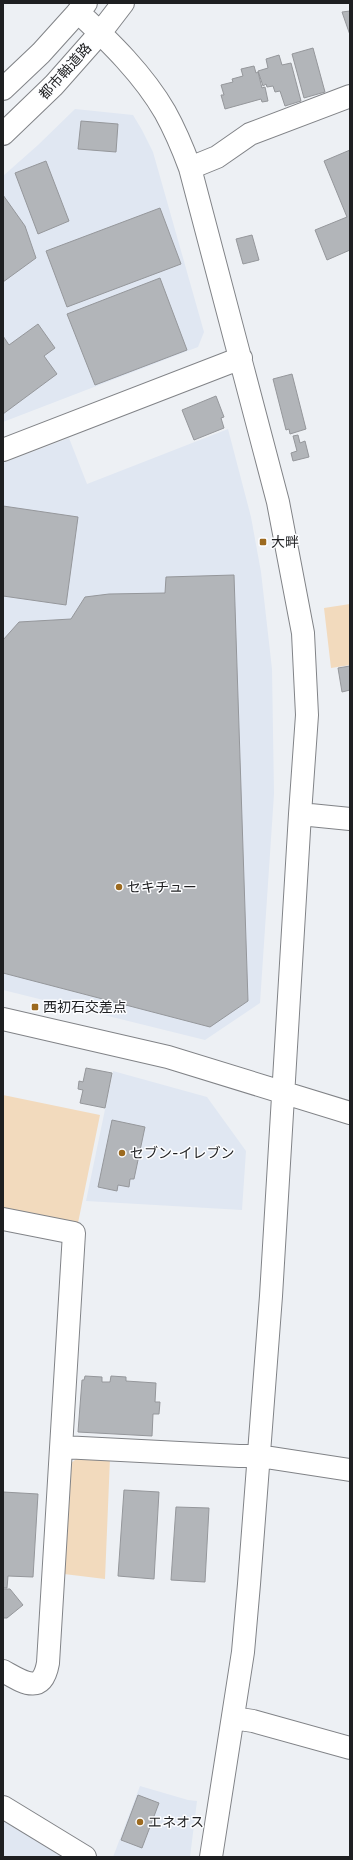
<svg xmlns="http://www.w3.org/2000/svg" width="353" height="1860" font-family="'Libre Baskerville','Noto Sans JP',serif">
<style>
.built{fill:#e0e7f2}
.green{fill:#f2dabd}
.building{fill:#b2b5b9;stroke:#95979b}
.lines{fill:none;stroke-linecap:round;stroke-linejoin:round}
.minor-casing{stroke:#818387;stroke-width:24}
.major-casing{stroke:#818387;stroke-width:24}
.minor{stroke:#fff;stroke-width:22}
.major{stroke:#fff;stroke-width:22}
.poi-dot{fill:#9c6a1f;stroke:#fcfdff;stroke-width:1.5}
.labels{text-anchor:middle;stroke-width:3;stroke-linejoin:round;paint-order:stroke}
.street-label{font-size:14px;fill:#1e1f21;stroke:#fcfdff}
.poi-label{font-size:14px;fill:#1e1f21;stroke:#fcfdff;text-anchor:start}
</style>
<rect width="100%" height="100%" fill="#edf0f4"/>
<!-- built -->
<path class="built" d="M75 109 133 115 142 130 153 152 204 332 198 347 3 422V176L38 145Z
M228 429 251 517 261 572 272 669 274 794 260 1003 205 1040 3 990V463L69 438 87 484Z
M113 1071 207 1097 246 1151 242 1210 86 1201Z
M140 1786 188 1800 197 1801 190 1857H113Z
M7 1820 66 1857H3V1821Z"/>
<!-- green -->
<path class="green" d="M350 604V665L331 668 324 608Z
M3 1095 100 1115 78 1223 3 1208Z
M79 1457 110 1458 105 1579 64 1574 71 1463Z"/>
<!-- building -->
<path class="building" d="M350 11V35L342 12Z
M313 48 325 92 304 98 292 54Z
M279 55 282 65 291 63 301 101 285 106 280 91 275 92 273 86 267 87 266 84 263 86 258 71 268 68 266 59Z
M254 66 256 73 258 72 262 88 265 87 268 101 262 102 261 99 225 109 221 95H224L221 85 233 82 232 79 243 76 241 69Z
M81 121 118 124 116 152 78 149Z
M350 150V250L327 260 315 230 347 217 324 161Z
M46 161 69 221 38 234 15 173Z
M3 195 25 226 36 258 3 282Z
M160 208 181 264 67 307 46 251Z
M252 235 259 260 243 264 236 239Z
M160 278 187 350 95 385 67 314Z
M38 324 55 348 44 356 57 374 3 414V336L9 345Z
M292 374 306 429 290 434 289 429 286 430 273 379Z
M216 396 224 417 221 418 224 428 194 440 182 410Z
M298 435 300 443 305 441 309 457 293 461 291 453 297 451 293 436Z
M3 506 78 517 66 605 3 596Z
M234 575 248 1001 210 1027 3 973V640L19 622 71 619 85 597 109 594 165 593 166 577Z
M350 666V690L342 692 338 668Z
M86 1068 112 1073 105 1108 80 1103 83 1090 78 1089 79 1081 83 1082Z
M112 1120 145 1127 134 1179H130L129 1187 118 1185 117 1191 98 1187Z
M85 1376 102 1377V1382H110L111 1376 126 1377V1381L156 1383 155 1402H160L159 1414H153L152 1436 78 1432 82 1380H84Z
M124 1490 159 1492 154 1579 118 1576Z
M3 1492 38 1494 33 1577 8 1576 7 1588H3Z
M176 1507 209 1508 205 1582 171 1580Z
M3 1589H10L23 1605 7 1618H3Z
M138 1795 159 1803 142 1848 121 1840Z"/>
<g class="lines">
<!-- minor casing -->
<g class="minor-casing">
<path id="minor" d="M86 3 78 12C110 42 143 74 165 112 175 130 183 149 190 168L278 502 303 633 307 715 300 814 271 1296 249 1584 243 1652 211 1857
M100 33 123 3
M190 168 217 157 250 134 350 96
M3 450 241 358
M300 814 350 819
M3 1019 168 1057 350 1113
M3 1219 74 1233 48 1663C42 1696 23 1682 3 1671
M62 1447 239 1456H259L350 1470
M233 1718 253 1721 350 1748
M3 1807 85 1857"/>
</g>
<!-- major casing -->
<g class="major-casing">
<path id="major" d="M3 89 41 53 78 12
M3 134 54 85 100 33"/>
</g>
<!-- minor -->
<use href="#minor" class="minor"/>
<!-- major -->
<use href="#major" class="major"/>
</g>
<!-- markers -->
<g class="poi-dot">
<rect x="259" y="538" width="8" height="8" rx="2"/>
<circle cx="119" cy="887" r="4"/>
<rect x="31" y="1003" width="8" height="8" rx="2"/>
<circle cx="122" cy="1153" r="4"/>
<circle cx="140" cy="1822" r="4"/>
</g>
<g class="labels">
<!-- street labels -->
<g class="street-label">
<text transform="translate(65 71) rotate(-48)" y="5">都市軸道路</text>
</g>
<!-- poi labels -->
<g class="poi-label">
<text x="271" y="547">大畔</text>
<text x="127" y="892">セキチュー</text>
<text x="43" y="1012">西初石交差点</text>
<text x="130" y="1158">セブン-イレブン</text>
<text x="148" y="1827">エネオス</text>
</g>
</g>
<!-- border -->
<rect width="353" height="1860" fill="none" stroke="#1e1f21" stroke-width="8"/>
</svg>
